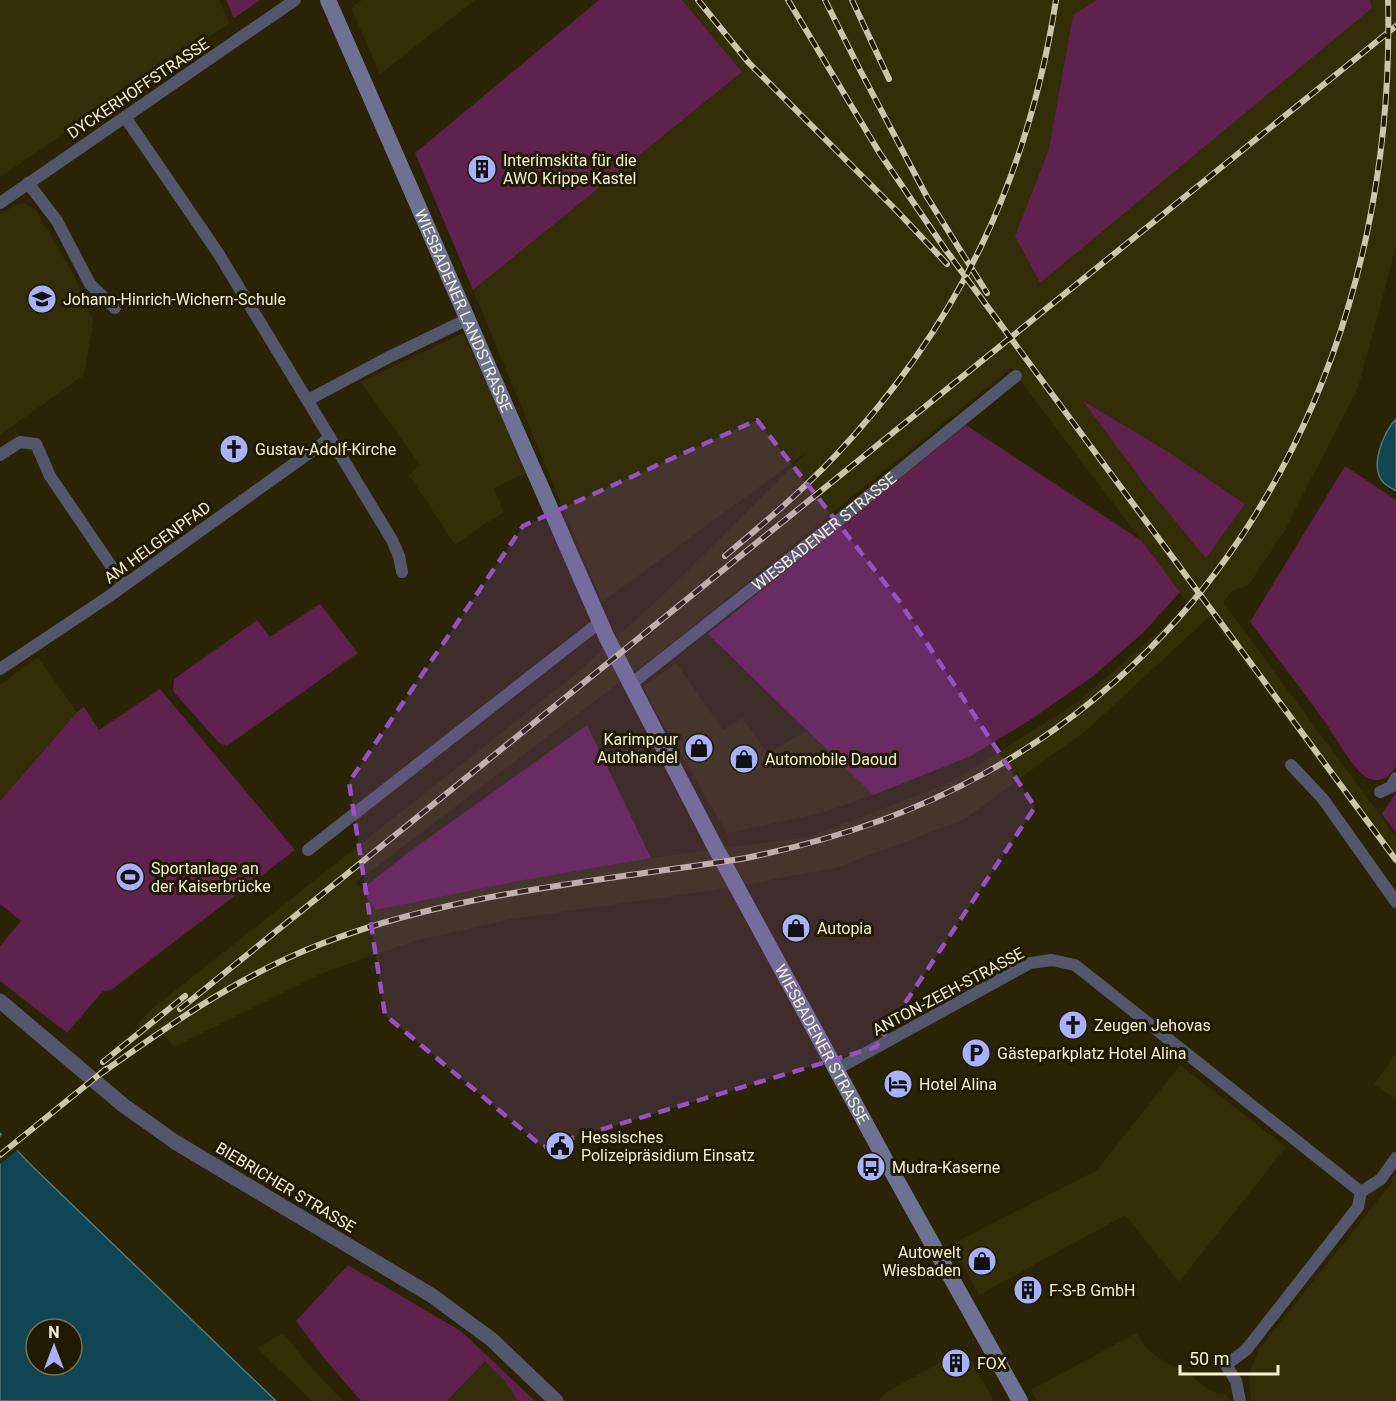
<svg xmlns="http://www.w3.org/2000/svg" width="1396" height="1401" font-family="Roboto,sans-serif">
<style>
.built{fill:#332d08;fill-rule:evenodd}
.green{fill:#5f214e}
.water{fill:#104654;stroke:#55797a;stroke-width:1.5;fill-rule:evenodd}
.pier{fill:#2a2405}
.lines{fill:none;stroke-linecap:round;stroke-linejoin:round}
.minor{stroke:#53566c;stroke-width:12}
.tertiary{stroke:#53566c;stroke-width:15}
.secondary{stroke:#6d7194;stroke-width:16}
.rail-casing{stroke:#cbc6a7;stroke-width:6}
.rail{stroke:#201b00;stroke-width:4;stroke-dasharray:11;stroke-linecap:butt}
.marked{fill:#9453c3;fill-opacity:0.2;stroke:#9453c3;stroke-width:4.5;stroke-dasharray:12 8;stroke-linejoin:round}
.labels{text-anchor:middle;stroke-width:6;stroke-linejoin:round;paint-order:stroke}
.street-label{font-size:16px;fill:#f6f1d2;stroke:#201b00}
.poi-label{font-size:16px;fill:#f6f1d2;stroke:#201b00;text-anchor:start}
</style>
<rect width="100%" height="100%" fill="#2a2405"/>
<!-- built -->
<path class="built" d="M0 0H219L230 23 0 177Z
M362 0H475L380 74 351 8Z
M682 0H1396V248L1358 388 1284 532 1248 586 1233 590 1223 602 1396 837V866L1210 616 1088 729 963 820 835 868 714 890 511 919 414 941 323 973 174 1047 165 1036 151 1041 137 1025 148 1012 577 673 661 597 807 452 602 602 473 290 741 73ZM1011 368 1180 592 1187 604 1172 620 1079 701 952 782 809 837 651 858 519 881 376 910 356 882 678 638Z
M25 203 36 210 75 277 93 321 84 375 0 435V214L17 204Z
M463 333 527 472 494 488 504 513 484 524 455 545 409 475 420 465 361 382Z
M38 657 77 712 0 801V685Z
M676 663 723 730 742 718 768 753 807 731 873 795 821 813 727 833 653 707 644 686Z
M1396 1053V1100L1374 1084Z
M1180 1065 1286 1147 1179 1282 1125 1215 979 1295 952 1244 1097 1170Z
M1396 1172V1401H1251L1249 1374 1259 1349 1393 1181 1391 1179Z
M283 1333 311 1367 343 1401H312L257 1348Z
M1136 1333 1147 1349 1168 1364 1187 1372 1208 1389 1218 1394 1226 1393 1228 1401H1037L1031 1390Z
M965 1349 994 1401H877L888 1391Z
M488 1357 535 1401H447Z"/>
<!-- green -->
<path class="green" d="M226 0H260L234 18Z
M599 0H682L742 72 473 290 415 153Z
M1097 0H1370L1372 8 1040 283 1015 236 1049 149 1073 15Z
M1083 401 1167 451 1245 504 1206 558 1146 486Z
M966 425 1142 541 1180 592 1143 633 1092 677 1033 718 971 756 873 795 708 634Z
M1345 466 1396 500V766C1390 777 1379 785 1366 777 1351 767 1336 737 1325 722 1301 688 1275 655 1250 622Z
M320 604 358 653 227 746 219 743 173 691 174 679 257 620 270 637Z
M160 689 295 850 111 990 103 991 67 1033 0 981V946L21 921 0 904V801L77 712 84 707 99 730Z
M587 725 651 858 519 881 376 910 361 890 409 852Z
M1396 792V833L1382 814Z
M348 1265 461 1331 535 1401H518L505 1381 485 1361 447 1401H361L323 1357 296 1321Z"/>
<!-- water -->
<path class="water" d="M1396 419V491C1392 488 1387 486 1384 483 1368 467 1384 432 1396 419Z
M0 1133 34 1168 276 1401H0ZM36 1329H72V1365H36Z"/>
<!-- pier -->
<path class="pier" d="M4 1133 19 1149 0 1164V1137Z"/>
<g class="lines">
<!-- minor -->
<g class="minor">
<path d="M125 117 218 253 392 540 399 556 402 572"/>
<path d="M28 183 57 221 90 284 115 308"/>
<path d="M0 203 295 0"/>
<path d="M308 400 387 358 468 319"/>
<path d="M0 455 20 442 36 444 50 476 124 585"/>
<path d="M0 669 108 597 330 438"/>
<path id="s1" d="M631 684 844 516 1016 376"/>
<path d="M1291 765 1323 799 1396 902"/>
<path d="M1380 792 1391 787 1396 778"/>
<path d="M308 850 600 622"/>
<path d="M837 1069 1030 963 1052 960 1075 965 1361 1192"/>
<path d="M1240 1401 1236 1381 1226 1365 1246 1350 1358 1207 1361 1192 1381 1179 1396 1158"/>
</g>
<!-- tertiary -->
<path class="tertiary" d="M0 1001 123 1105 175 1142 431 1295 491 1339 556 1401"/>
<!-- secondary -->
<path class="secondary" id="s2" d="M328 0 607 638 714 845 886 1161 1020 1401"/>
<!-- rail casing -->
<g class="rail-casing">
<path id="rail" d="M698 0 749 63 895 209 947 264
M788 0 879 152 945 249 1396 860
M825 0 860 70 927 197 987 293
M852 0 889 79
M725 556C763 524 801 492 836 455 959 324 1028 178 1056 0
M180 1009 1396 26
M103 1062 185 996
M99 1075C165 1028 230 982 306 950 445 892 598 882 746 858 829 841 910 815 985 773 1261 621 1396 314 1388 0
M0 1155 106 1069"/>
</g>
<!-- rail -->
<use href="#rail" class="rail"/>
</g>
<!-- marked area -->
<path class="marked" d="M757 420 899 601 1035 807 876 1047 543 1147 385 1015 349 782 523 526Z"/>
<!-- icons -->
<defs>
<g id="building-disc" transform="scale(1.5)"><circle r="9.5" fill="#a9b0fc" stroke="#201b00"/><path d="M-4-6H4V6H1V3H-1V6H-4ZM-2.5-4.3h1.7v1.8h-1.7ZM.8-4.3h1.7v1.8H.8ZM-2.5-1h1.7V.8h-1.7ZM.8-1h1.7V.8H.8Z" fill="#111"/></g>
<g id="school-disc" transform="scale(1.5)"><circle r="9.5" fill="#a9b0fc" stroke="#201b00"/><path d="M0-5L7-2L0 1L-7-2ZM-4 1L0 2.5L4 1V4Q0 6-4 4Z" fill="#111"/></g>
<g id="church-disc" transform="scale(1.5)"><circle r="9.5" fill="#a9b0fc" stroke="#201b00"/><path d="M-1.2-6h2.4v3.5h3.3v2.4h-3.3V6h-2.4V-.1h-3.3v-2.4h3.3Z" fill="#111"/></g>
<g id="shop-disc" transform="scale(1.5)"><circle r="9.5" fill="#a9b0fc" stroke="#201b00"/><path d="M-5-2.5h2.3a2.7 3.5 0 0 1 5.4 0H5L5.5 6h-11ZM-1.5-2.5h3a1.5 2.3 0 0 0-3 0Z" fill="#111"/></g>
<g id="stadium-disc" transform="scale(1.5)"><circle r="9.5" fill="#a9b0fc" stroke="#201b00"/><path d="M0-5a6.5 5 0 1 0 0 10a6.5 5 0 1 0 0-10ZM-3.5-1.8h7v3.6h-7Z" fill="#111"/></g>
<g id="parking-disc" transform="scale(1.5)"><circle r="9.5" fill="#a9b0fc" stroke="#201b00"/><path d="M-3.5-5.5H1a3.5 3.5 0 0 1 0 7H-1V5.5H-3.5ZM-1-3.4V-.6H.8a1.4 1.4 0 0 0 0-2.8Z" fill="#111"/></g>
<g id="hotel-disc" transform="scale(1.5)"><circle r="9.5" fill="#a9b0fc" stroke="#201b00"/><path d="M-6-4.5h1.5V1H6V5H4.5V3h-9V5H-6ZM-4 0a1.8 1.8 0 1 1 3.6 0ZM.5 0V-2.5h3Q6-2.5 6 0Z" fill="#111"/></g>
<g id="civic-disc" transform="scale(1.5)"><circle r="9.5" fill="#a9b0fc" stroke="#201b00"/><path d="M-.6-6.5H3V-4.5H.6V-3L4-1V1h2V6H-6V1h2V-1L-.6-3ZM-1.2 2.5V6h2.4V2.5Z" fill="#111"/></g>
<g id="bus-disc" transform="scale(1.5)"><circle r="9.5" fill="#a9b0fc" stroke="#201b00"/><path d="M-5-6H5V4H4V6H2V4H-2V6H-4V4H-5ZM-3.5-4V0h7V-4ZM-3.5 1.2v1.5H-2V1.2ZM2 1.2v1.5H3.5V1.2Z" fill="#111"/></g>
</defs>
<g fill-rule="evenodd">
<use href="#building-disc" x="482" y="169"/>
<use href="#school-disc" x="42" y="299"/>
<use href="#church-disc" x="234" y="449"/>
<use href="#shop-disc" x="699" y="748"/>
<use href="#shop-disc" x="744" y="759"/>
<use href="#stadium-disc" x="130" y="877"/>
<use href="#shop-disc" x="796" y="928"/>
<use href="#church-disc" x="1073" y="1025"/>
<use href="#parking-disc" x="976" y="1053"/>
<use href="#hotel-disc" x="898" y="1084"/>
<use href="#civic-disc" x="560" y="1146"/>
<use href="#bus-disc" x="871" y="1167"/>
<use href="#shop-disc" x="982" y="1261"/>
<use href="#building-disc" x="1028" y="1290"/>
<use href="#building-disc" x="956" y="1363"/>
</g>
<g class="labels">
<!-- street labels -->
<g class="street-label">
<text transform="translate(138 88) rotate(-34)" y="6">DYCKERHOFFSTRASSE</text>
<text dy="6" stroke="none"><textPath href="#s2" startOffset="339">WIESBADENER LANDSTRASSE</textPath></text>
<text dy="6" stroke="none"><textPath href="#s1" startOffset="246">WIESBADENER STRASSE</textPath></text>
<text transform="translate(157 542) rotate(-36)" y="6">AM HELGENPFAD</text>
<text transform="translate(948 991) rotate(-28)" y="6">ANTON-ZEEH-STRASSE</text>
<text dy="6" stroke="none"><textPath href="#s2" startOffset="1156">WIESBADENER STRASSE</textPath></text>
<text transform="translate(286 1187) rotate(31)" y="6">BIEBRICHER STRASSE</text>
</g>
<!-- poi labels -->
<g class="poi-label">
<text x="503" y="166">Interimskita für die<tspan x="503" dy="18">AWO Krippe Kastel</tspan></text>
<text x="63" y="305">Johann-Hinrich-Wichern-Schule</text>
<text x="255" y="455">Gustav-Adolf-Kirche</text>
<text x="678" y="745" text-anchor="end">Karimpour<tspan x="678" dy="18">Autohandel</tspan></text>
<text x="765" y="765">Automobile Daoud</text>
<text x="151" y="874">Sportanlage an<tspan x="151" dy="18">der Kaiserbrücke</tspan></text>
<text x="817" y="934">Autopia</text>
<text x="1094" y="1031">Zeugen Jehovas</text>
<text x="997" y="1059">Gästeparkplatz Hotel Alina</text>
<text x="919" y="1090">Hotel Alina</text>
<text x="581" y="1143">Hessisches<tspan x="581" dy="18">Polizeipräsidium Einsatz</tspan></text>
<text x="892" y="1173">Mudra-Kaserne</text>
<text x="961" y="1258" text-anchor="end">Autowelt<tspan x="961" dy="18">Wiesbaden</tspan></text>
<text x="1049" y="1296">F-S-B GmbH</text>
<text x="977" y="1369">FOX</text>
</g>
</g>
<!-- north arrow -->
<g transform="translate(54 1347)"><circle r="28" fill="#201b00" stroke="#767154" stroke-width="1.5"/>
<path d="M0-4.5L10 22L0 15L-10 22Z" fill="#a9b0fc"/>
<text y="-9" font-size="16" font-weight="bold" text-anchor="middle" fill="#f6f1d2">N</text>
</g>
<!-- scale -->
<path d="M1180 1365v9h98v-9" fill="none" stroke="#f6f1d2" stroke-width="3"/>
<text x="1189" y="1365" font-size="18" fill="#f6f1d2" stroke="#201b00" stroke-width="4.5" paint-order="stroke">50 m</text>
</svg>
